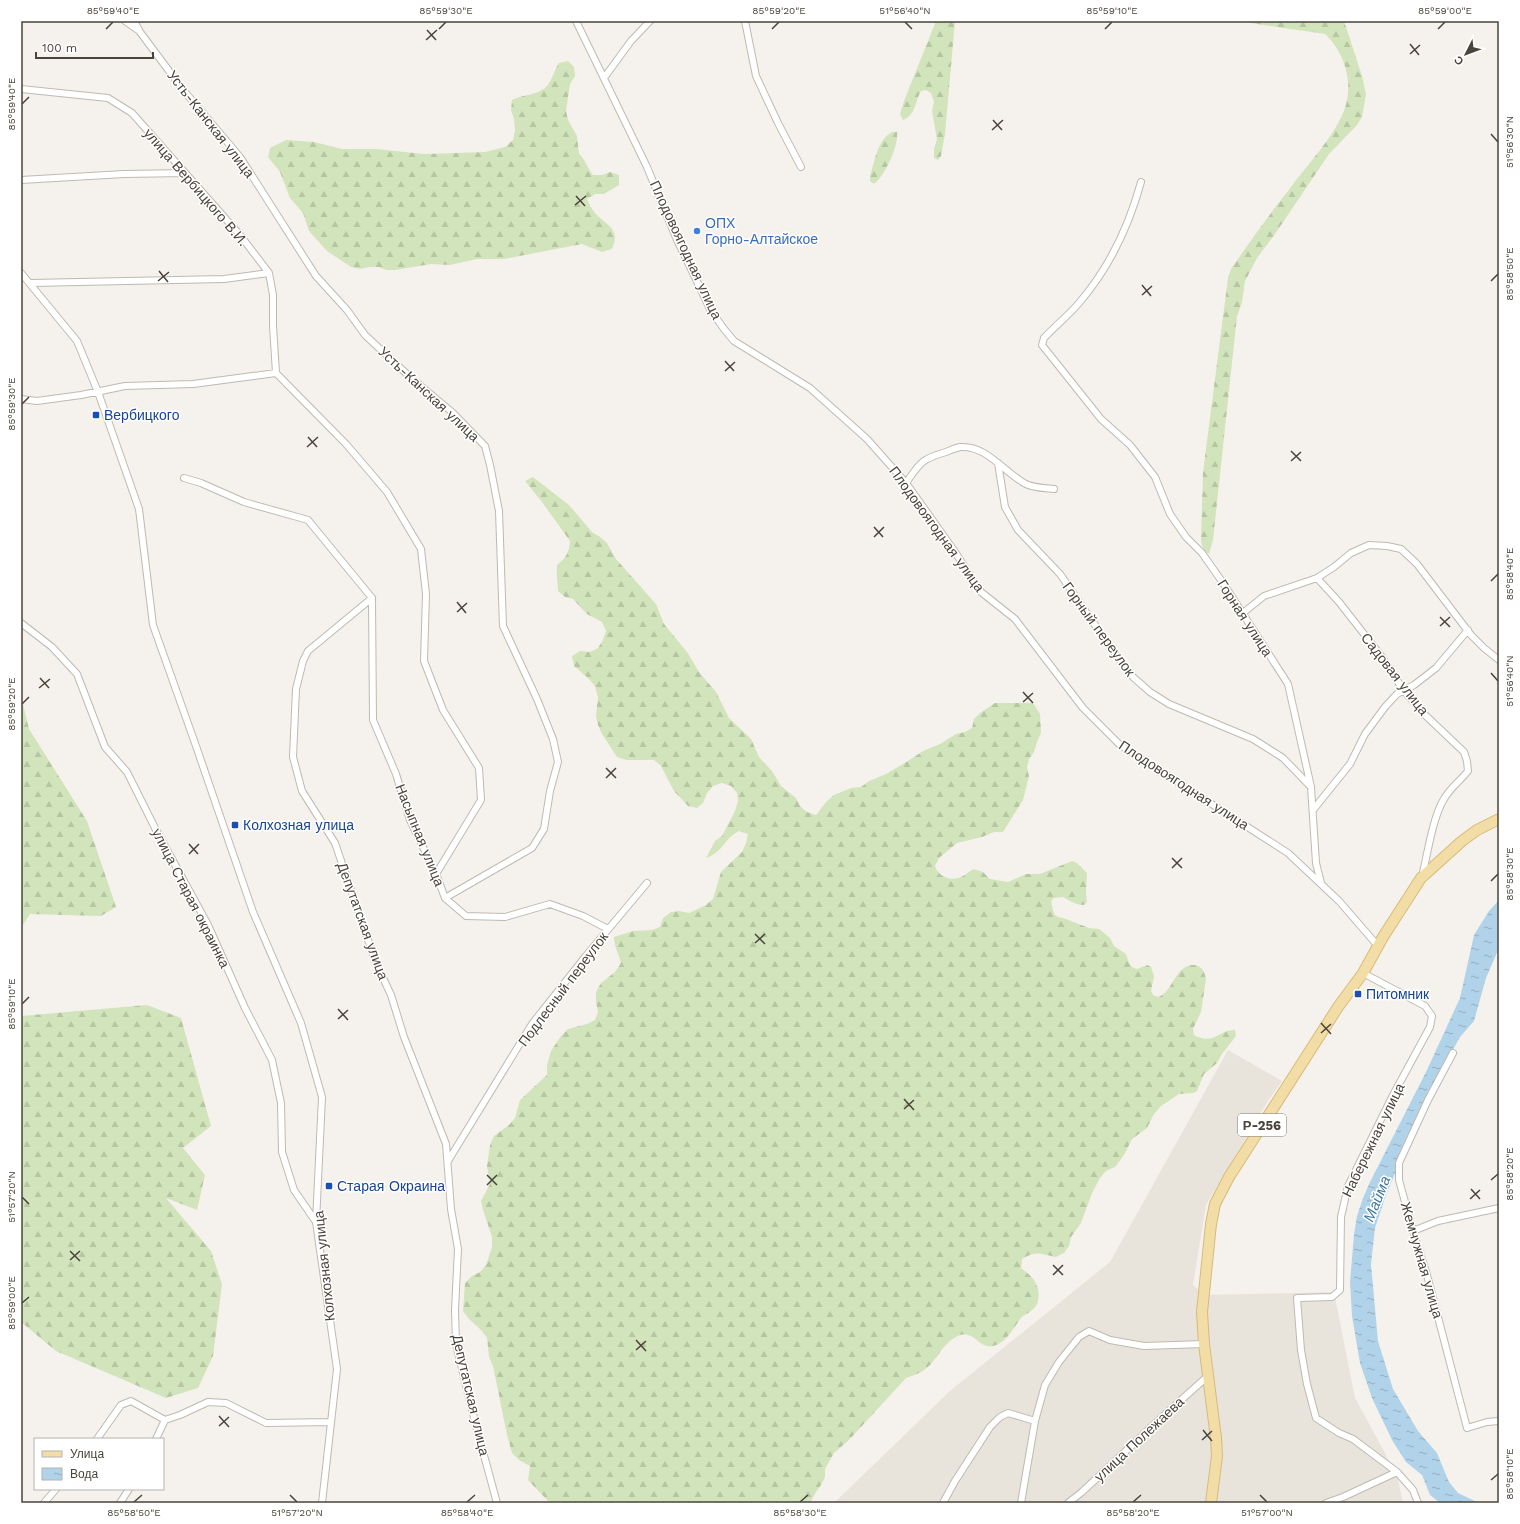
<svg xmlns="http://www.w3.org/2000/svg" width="1520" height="1524" font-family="'Work Sans',sans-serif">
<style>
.residential{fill:#e8e4dc}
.forest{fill:url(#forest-firs)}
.water{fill:url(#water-ripples)}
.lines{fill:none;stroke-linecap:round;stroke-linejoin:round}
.minor-casing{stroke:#bfbab0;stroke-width:8}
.primary-casing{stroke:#d7ba78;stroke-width:12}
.minor{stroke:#fff;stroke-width:6}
.primary{stroke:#f3dda7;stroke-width:10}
.ticks{fill:none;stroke:#49433b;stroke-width:1.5}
.shop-dot{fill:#3f7fe0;stroke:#fff;stroke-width:1.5}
.transit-dot{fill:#1a4fb4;stroke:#fff;stroke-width:1.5}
.labels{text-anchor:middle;stroke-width:3;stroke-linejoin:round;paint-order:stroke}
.shield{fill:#fff;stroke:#807b76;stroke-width:1}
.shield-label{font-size:13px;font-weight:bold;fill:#49433b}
.street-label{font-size:14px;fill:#49433b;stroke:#fff}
.shop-label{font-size:14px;fill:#366cbe;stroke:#fff;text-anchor:start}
.transit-label{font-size:14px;fill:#164399;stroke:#fff;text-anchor:start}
.water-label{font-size:15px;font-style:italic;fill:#3d78a1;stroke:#fff}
.neatline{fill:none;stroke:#49433b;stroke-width:1.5}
.ticks-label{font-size:10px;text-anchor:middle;fill:#49433b}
</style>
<defs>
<pattern id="forest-firs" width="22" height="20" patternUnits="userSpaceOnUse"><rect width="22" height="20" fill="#d2e4bb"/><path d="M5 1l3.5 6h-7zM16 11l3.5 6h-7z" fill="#b6c5a2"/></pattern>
<pattern id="water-ripples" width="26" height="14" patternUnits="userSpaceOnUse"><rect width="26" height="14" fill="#b1d3e9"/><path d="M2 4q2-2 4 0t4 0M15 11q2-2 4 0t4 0" fill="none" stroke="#92adbe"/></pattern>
</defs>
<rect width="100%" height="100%" fill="#f5f2ed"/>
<!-- residential -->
<path class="residential" d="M1228 1050 1282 1081 1268 1101 1206 1205 1193 1285 1204 1295 1334 1292 1355 1398 1385 1453 1398 1480 1403 1503H834L951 1390 1110 1262Z"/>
<!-- forest -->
<path class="forest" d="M936 21H955L945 134 941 156 938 160 934 158V149L937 139 932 111 934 102 931 93 926 90 921 91C915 101 916 115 903 120L900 114 904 101Z
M1237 21H1344L1362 76 1366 94 1362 117 1357 125 1329 154 1275 234 1257 258 1245 281 1242 302 1237 316 1213 540 1209 554C1203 551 1202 546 1201 539L1203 472 1228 278 1231 269C1249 243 1268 216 1288 191 1306 166 1342 129 1347 100 1352 76 1342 50 1325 34Z
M568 61 574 67 575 76 570 84 566 111 568 120 577 136 579 154C586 160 587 168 593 175H602L610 172 619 175V185L604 194H595L587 199C589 204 591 208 595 213 607 226 621 228 612 249L602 252 582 244 504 259H477L450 265 431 264 395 270H387L378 267H369L360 269 351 267 327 251 309 231 303 213 290 198 280 172 268 157 270 148 286 140 314 142 342 149H376L424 154 485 152 505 147 513 140 515 130 514 119 511 110 512 100C522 95 536 95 545 88 552 82 554 70 559 63Z
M892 132H897C899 145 885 176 874 184L870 181V176C875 161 877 140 892 132Z
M533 477 569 505 592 532 600 537 607 543 616 559 656 604 664 624 687 652 699 672 716 692 729 718 751 739 759 757 772 771 781 786 796 798 800 806 807 812 816 815 827 801 834 795 851 788 861 787 869 781 886 774 908 761 923 751 940 744 956 734 965 732 972 728 974 719 980 713 995 703H1033L1040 714 1041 733 1037 742 1034 752 1029 759 1027 767 1029 776 1023 800 1003 832H994L982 837 957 843 939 858 935 866C938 876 950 882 961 877 966 875 969 871 974 869L983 872 990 879 1008 882 1026 874H1040L1072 861 1077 863 1087 873 1086 892 1087 902 1084 905C1076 905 1070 901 1063 897L1054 898 1051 901 1054 914 1058 917 1063 918 1089 928 1099 929 1103 932 1110 938 1114 946 1126 954 1129 963 1132 967 1137 969 1147 965 1151 967 1154 976 1151 991 1153 995 1158 997C1173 993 1175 963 1195 965 1202 966 1205 973 1206 979L1201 1012 1193 1029 1194 1035C1213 1046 1220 1029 1235 1030L1236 1036 1222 1054 1217 1063 1204 1074 1197 1091 1193 1093 1179 1094 1161 1106 1154 1114 1147 1128 1132 1139 1124 1155 1115 1167 1106 1171 1100 1178 1092 1193 1081 1223 1071 1237 1069 1246 1064 1253 1056 1257C1041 1254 1036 1250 1022 1259L1021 1268C1032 1276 1041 1285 1038 1300 1038 1303 1035 1308 1032 1310 1028 1314 1024 1314 1020 1319 1014 1328 1005 1344 993 1346 979 1349 974 1330 960 1335 944 1342 941 1353 930 1365 923 1372 915 1375 906 1378L849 1440 834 1453 825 1469V1477L821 1485 816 1492 810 1503H550L528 1480 530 1466 519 1460 512 1453 507 1435 493 1366 489 1357 487 1338 482 1331 468 1318 463 1311 465 1283 472 1276 480 1272 486 1265 492 1247V1237L483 1210 481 1201 490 1184 487 1166 490 1145 494 1136 509 1125 515 1118 520 1100 547 1075V1065L551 1051 561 1036 568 1029 587 1024 595 1020 598 1012 596 1002V992L601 983 615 972 621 963C619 954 614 947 614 937L633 931 652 930 660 927 663 918 671 912 679 911 689 913 706 905 713 899 721 872 742 852 746 843 748 834 739 831C723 839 725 851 706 858L715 841 722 836 735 811 738 801 737 793 731 786 722 783 713 786 707 793 703 803 697 808 688 806 674 791 661 766 654 760H626L617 757 602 734 598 725 596 716 598 697 595 686 589 679 574 666 572 656 580 651 590 652 598 648 603 640 606 631 602 622 587 614 573 599 565 597 558 591C558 581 555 573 558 564 567 557 569 552 570 541L542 502 525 481Z
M21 696 29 729 87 821 116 907 101 916 30 914 21 928Z
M147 1005 181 1018 211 1126 183 1148 205 1175 197 1210 166 1198 211 1251 222 1284 213 1356 198 1388 166 1398 56 1351 21 1322V1016Z"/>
<!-- water -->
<path class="water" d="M1499 900V948L1486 978 1474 1021 1460 1037 1426 1099 1386 1195 1375 1228 1371 1264 1378 1341 1393 1389 1418 1431 1437 1453 1449 1482 1458 1493 1479 1503H1440L1430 1495 1422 1475 1406 1462 1392 1440 1372 1398 1360 1363 1352 1316 1350 1282 1354 1234 1357 1216 1363 1198 1370 1182 1426 1072 1460 998 1474 935 1489 911Z"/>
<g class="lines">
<!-- minor casing -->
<g class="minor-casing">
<path id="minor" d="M125 21 138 30
M134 21 140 32 184 91 240 157 316 276 347 310 365 335 409 376 453 413 485 446 490 465 499 511 503 626 537 699 553 739 558 762 550 791 544 829 532 848 445 898
M576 21 647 167 677 240 693 273 710 309 724 329 734 341 810 388 867 439 906 483 953 549 981 592 1015 619 1083 708 1120 745 1288 853 1339 901 1378 946
M745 21 756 76 778 123 801 167
M604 78 631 41 650 21
M21 89 108 98 132 113 240 235 269 273 273 295V326L276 373
M21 180 124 174 185 173
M1141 182C1129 226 1109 268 1079 303 1068 316 1055 326 1044 338L1042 345 1101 419 1130 445 1155 477 1170 514 1186 537 1202 553 1223 583 1288 684 1311 787 1316 863 1321 883
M21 273 77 341 98 392 139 509 153 625 196 746 253 912 301 1023 322 1097 316 1222 337 1369 322 1503
M31 283 224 279 269 273
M21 399 37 401 81 395 125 386 193 384 276 373 346 444 387 492 421 549 426 594 424 661 443 710 479 768 481 800 436 874
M998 463 1005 507 1018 530 1060 574 1115 654 1133 677 1150 692 1169 704 1253 739 1283 758 1311 787
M184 478 201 483 244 502 308 520 372 598 308 651 303 661 296 689 293 757 302 791 335 843 376 963 391 995 404 1037 446 1144 451 1209 458 1249 455 1310 456 1344 476 1426 497 1503
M906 483C920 463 921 459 946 452 950 450 956 448 960 447 986 445 1003 471 1024 483 1032 488 1044 488 1054 489
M1317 578 1339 602 1382 657 1404 691 1423 713 1464 752 1467 761 1468 771C1460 781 1450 788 1444 799 1433 816 1427 856 1422 877
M372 598 373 720 396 774 410 820 436 874 445 898 466 916 505 917 550 904 583 916 608 929
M1243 613 1264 596 1317 578 1334 567 1351 553 1369 545 1387 546 1401 549 1417 564 1471 635 1484 648 1499 660
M21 623 52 647 77 674 105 747 127 772 155 828 208 925 245 1008 272 1060 281 1103 282 1152 294 1190 316 1222
M1313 810 1350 764 1365 734 1385 707 1397 694 1414 685 1436 668 1468 630
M1363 973 1425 1006 1432 1016 1430 1027 1392 1097 1348 1186 1341 1217 1340 1290 1332 1297 1297 1298 1301 1350 1307 1384 1316 1418 1339 1433 1353 1439 1397 1472 1413 1490 1418 1503
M1453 1053 1428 1100 1399 1163V1180L1413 1231 1427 1275 1467 1428 1487 1422 1499 1421
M448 1161 532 1024 585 957 647 883
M1413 1231 1438 1221 1499 1208
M97 1439 121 1405 131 1401 165 1420
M156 1439 165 1420 180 1415 208 1402 226 1403 266 1423 331 1422
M44 1503 56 1489
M120 1503 129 1489
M943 1503 955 1481 990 1427 1000 1417 1008 1413 1035 1421
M1021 1503 1035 1421 1045 1385 1059 1362 1079 1337 1089 1331 1110 1340 1144 1346 1204 1344
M1068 1503 1082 1492 1160 1419 1209 1375
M1326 1503 1343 1497 1397 1472"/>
</g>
<!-- primary casing -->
<g class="primary-casing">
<path id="primary" d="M1211 1503 1217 1456 1216 1438 1204 1344 1202 1312 1211 1224 1215 1204 1229 1177 1338 1007 1363 973 1383 937 1421 878 1462 841 1477 830 1499 819"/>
</g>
<!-- minor -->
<use href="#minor" class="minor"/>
<!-- primary -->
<use href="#primary" class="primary"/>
</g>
<!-- ticks -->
<path class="ticks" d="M905 22 912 29M106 29 113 22M439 29 446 22M772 29 779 22M1105 29 1112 22M1438 29 1445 22M427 30 436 40M426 40 437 30M1410 44 1419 55M1410 54 1420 45M22 104 29 97M993 120 1002 130M992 130 1003 120M1491 134 1498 142M576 196 585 206M575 205 586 196M159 271 168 282M158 281 169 272M1491 281 1498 274M1142 285 1151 296M1142 295 1152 286M725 361 734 371M725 371 735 362M22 404 29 397M308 437 317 447M307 447 318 437M1291 451 1301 461M1291 461 1301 452M874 527 883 537M874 537 884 527M1491 581 1498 574M457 602 466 613M457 612 467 603M1440 617 1450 627M1440 626 1450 617M1491 673 1498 681M40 678 49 688M39 688 50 679M1023 692 1033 703M1023 702 1033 693M22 704 29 697M606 768 616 778M606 778 616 768M189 844 198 854M189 854 199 844M1172 858 1182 868M1172 868 1182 858M1491 881 1498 874M755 934 765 944M755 943 765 934M22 1004 29 997M338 1009 348 1020M338 1019 348 1010M1321 1023 1331 1034M1321 1033 1331 1024M904 1099 914 1110M904 1109 914 1100M487 1175 497 1185M1491 1180 1498 1174M487 1185 497 1175M1471 1189 1480 1199M22 1197 29 1204M1470 1199 1480 1190M70 1251 80 1261M70 1260 80 1251M1053 1265 1063 1275M1053 1275 1063 1265M22 1303 29 1297M636 1340 646 1351M636 1350 646 1341M219 1416 229 1427M219 1426 229 1417M1203 1430 1212 1441M1202 1440 1212 1431M1491 1480 1498 1474M290 1495 297 1502M1260 1495 1267 1502M134 1502 142 1495M467 1502 475 1495M800 1502 808 1495M1133 1502 1141 1495"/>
<!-- markers -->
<circle class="shop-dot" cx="697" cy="231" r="4"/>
<g class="transit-dot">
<rect x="92" y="411" width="8" height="8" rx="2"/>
<rect x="231" y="821" width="8" height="8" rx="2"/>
<rect x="1354" y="990" width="8" height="8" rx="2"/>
<rect x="325" y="1182" width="8" height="8" rx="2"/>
</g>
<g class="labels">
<!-- shield labels -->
<rect class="shield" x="1238" y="1114" width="48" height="22" rx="3"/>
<g class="shield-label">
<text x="1262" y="1130">Р-256</text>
</g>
<!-- street labels -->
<g class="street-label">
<text transform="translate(211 124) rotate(52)" y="5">Усть-Канская улица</text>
<text transform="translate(196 187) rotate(49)" y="5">улица Вербицкого В.И.</text>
<text transform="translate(686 250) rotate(65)" y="5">Плодовоягодная улица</text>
<text transform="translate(429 394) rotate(43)" y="5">Усть-Канская улица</text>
<text transform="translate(937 529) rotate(54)" y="5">Плодовоягодная улица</text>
<text transform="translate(1245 618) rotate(57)" y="5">Горная улица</text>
<text transform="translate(1099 629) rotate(54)" y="5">Горный переулок</text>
<text transform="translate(1395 674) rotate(52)" y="5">Садовая улица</text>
<text transform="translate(1184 785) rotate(33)" y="5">Плодовоягодная улица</text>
<text transform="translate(420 835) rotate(68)" y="5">Насыпная улица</text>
<text transform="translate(191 898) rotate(63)" y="5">улица Старая окраинка</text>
<text transform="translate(363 921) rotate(70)" y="5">Депутатская улица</text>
<text transform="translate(563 989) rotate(-53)" y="5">Подлесный переулок</text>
<text transform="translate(1373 1140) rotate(-64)" y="5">Набережная улица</text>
<text transform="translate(1422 1260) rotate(74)" y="5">Жемчужная улица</text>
<text transform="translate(324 1266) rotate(-96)" y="5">Колхозная улица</text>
<text transform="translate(471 1395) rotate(77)" y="5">Депутатская улица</text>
<text transform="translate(1139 1439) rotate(-43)" y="5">улица Полежаева</text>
</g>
<!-- shop labels -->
<g class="shop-label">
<text x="705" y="228">ОПХ<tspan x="705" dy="16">Горно-Алтайское</tspan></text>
</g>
<!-- transit labels -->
<g class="transit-label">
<text x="104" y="420">Вербицкого</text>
<text x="243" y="830">Колхозная улица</text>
<text x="1366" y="999">Питомник</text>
<text x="337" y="1191">Старая Окраина</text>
</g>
<!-- water labels -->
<g class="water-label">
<text transform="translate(1377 1199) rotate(-68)" y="5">Майма</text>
</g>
</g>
<!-- border -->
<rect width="1520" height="1524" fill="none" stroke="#ffffff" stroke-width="44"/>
<!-- legend -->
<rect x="34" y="1438" width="130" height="52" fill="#ffffff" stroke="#b6b4b1"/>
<rect x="42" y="1451" width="20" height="6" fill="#f3dda7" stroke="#b6b4b1"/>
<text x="70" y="1458" font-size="12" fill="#49433b">Улица</text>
<rect x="42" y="1468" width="20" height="12" fill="url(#water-ripples)" stroke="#b6b4b1"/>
<text x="70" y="1478" font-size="12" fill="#49433b">Вода</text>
<!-- north arrow -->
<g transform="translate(1466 54) rotate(228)" stroke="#ffffff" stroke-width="3" paint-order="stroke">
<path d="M0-3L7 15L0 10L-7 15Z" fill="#49433b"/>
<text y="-6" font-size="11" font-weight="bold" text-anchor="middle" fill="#49433b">С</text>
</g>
<!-- scale -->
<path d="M36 52v6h117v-6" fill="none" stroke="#49433b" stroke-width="2"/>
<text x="42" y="52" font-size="12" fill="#49433b" stroke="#ffffff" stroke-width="3" paint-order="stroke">100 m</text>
<rect x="22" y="22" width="1476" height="1480" class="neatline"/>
<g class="ticks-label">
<text x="113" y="14">85°59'40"E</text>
<text x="446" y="14">85°59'30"E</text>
<text x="779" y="14">85°59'20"E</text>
<text x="905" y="14">51°56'40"N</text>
<text x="1112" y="14">85°59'10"E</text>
<text x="1445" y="14">85°59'00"E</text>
<text transform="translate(11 104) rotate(-90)" y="4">85°59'40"E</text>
<text transform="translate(1509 142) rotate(-90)" y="4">51°56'30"N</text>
<text transform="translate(1509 274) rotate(-90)" y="4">85°58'50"E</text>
<text transform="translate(11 404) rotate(-90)" y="4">85°59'30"E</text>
<text transform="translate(1509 574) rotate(-90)" y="4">85°58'40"E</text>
<text transform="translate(1509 681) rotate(-90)" y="4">51°56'40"N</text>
<text transform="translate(11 704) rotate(-90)" y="4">85°59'20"E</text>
<text transform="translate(1509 874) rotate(-90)" y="4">85°58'30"E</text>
<text transform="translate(11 1004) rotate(-90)" y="4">85°59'10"E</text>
<text transform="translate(1509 1174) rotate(-90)" y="4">85°58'20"E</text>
<text transform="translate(11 1197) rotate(-90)" y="4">51°57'20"N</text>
<text transform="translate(11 1303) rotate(-90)" y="4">85°59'00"E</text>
<text transform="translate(1509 1474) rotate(-90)" y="4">85°58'10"E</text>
<text x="134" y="1516">85°58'50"E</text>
<text x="297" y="1516">51°57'20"N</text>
<text x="467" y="1516">85°58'40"E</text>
<text x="800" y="1516">85°58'30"E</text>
<text x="1133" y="1516">85°58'20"E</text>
<text x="1267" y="1516">51°57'00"N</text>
</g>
</svg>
